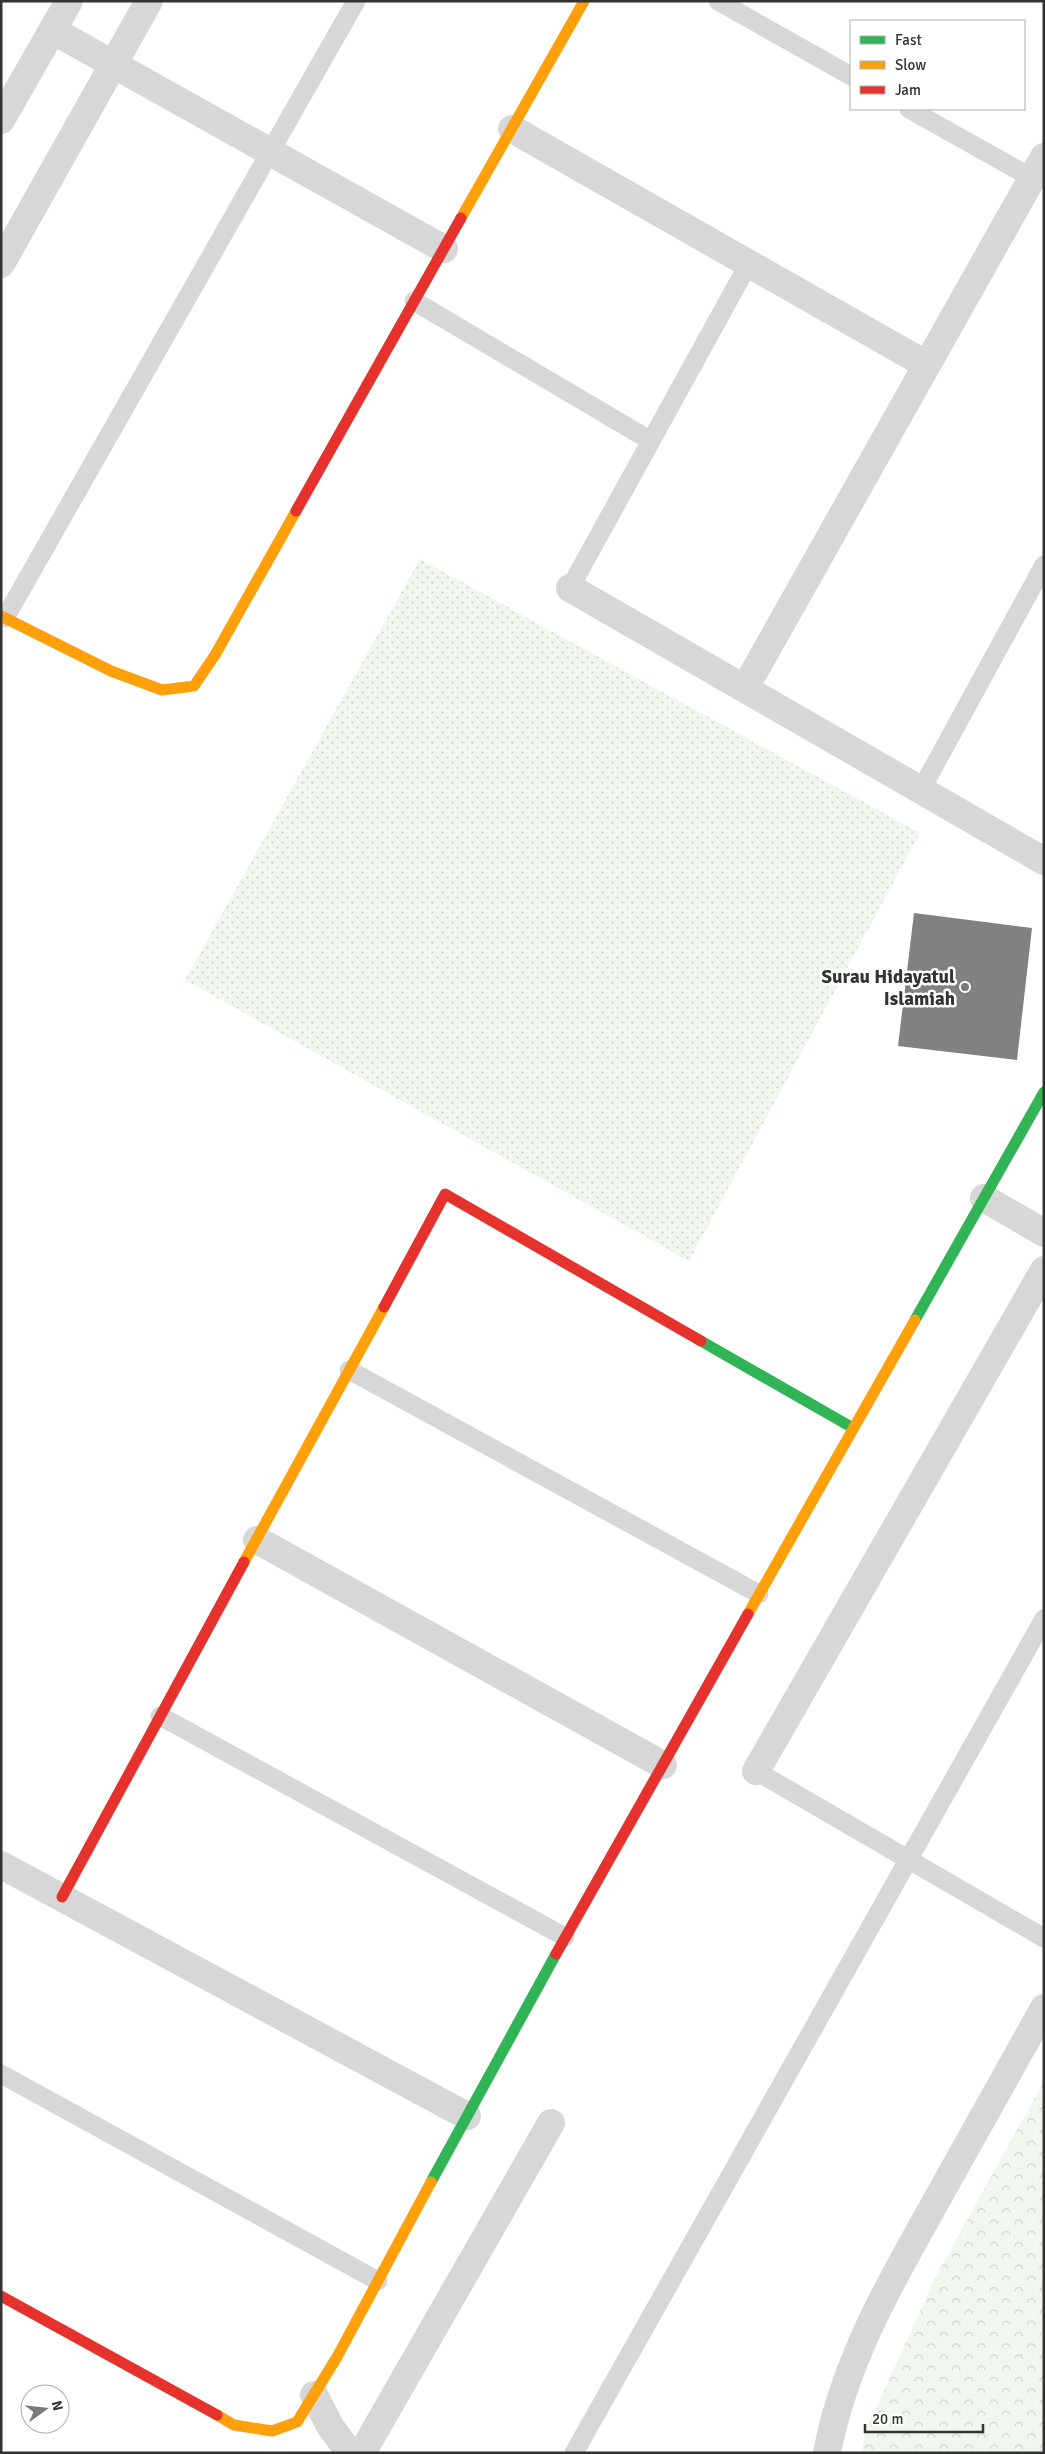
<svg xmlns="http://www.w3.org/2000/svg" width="1045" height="2454" font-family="Signika,sans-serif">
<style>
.grass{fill:url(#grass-dots)}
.park{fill:url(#park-crowns)}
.building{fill:#818181}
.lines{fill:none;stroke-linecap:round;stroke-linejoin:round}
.lane{stroke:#d7d7d7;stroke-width:19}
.street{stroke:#d7d7d7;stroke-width:28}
.fast{stroke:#30b455;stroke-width:11}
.slow{stroke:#ff9f0a;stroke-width:11}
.jam{stroke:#e5322d;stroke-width:11}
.poi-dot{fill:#7a7a7a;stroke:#fff;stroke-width:2}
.labels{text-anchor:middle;stroke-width:5;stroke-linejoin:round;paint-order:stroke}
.poi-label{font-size:19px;font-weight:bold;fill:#333;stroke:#fff;text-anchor:end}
</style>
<defs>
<pattern id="grass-dots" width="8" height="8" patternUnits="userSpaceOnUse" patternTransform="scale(1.25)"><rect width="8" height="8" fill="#f1f7ee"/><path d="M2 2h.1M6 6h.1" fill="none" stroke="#cfd4cd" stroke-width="1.8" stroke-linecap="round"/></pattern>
<pattern id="park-crowns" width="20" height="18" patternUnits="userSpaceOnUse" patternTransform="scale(1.25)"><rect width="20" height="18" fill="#f1f7ee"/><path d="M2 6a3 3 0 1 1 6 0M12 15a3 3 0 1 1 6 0" fill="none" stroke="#cfd4cd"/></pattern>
</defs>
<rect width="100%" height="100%" fill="#fff"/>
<!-- grass -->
<path class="grass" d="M420 559 920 833 689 1261 185 980Z"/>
<!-- park -->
<path class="park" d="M1044 2081V2453H861L866 2430 937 2274Z"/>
<!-- building -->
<path class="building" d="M914 913 1032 928 1017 1060 898 1046Z"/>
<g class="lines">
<!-- lane -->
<path class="lane" d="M718 1 851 76
M909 109 1032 178
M414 301 651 441
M570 588 749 263
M5 618 356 1
M921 790 1044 565
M349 1370 759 1594
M160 1716 565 1937
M756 1771 1044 1938
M1 2074 378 2281
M574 2453 1044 1619"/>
<!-- street -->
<path class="street" d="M52 30 444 249
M1 120 69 1
M512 129 927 365
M1 264 149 1
M570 588 1044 861
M745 688 1044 157
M984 1198 1044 1233
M257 1540 663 1765
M756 1771 1044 1270
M1 1865 467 2116
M314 2395 330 2426 350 2453
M362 2453 551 2123
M827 2453C844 2362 890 2283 935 2203 971 2138 1007 2073 1044 2008"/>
<!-- fast -->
<path class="fast" d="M915 1320 1044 1092
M701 1341 853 1428
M431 2182 556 1954"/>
<!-- slow -->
<path class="slow" d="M461 218 584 1
M1 616 111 671 162 690 194 686 215 655 296 511
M244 1562 384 1307
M748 1614 915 1320
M217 2415 234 2425 272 2431 297 2422 337 2357 431 2182"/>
<!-- jam -->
<path class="jam" d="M296 511 461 218
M384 1307 445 1194 701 1341
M62 1897 244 1562
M556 1954 748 1614
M1 2296 217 2415"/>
</g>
<!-- markers -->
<circle class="poi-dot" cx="965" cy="987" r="5"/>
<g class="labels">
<!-- poi labels -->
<g class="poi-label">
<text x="955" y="983">Surau Hidayatul<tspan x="955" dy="22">Islamiah</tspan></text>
</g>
</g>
<!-- border -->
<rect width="1045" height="2454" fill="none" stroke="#333333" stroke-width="5"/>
<!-- legend -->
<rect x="850" y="20" width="175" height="90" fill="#ffffff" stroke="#adadad"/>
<rect x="860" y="36" width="25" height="8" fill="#30b455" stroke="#adadad"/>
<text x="895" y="45" font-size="15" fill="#333333">Fast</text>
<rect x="860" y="61" width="25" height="8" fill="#ff9f0a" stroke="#adadad"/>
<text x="895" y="70" font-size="15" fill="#333333">Slow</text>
<rect x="860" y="86" width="25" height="8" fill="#e5322d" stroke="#adadad"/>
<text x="895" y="95" font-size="15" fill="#333333">Jam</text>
<!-- north arrow -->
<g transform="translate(45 2409) rotate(75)"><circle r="24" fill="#ffffff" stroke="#adadad"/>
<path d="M0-4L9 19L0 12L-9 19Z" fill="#7a7a7a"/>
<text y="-8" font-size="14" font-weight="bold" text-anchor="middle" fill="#333333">N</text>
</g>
<!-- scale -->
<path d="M865 2424v8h118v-8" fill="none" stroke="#333333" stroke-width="2.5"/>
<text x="872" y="2424" font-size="15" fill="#333333" stroke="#ffffff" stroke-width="4" paint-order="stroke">20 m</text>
</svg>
